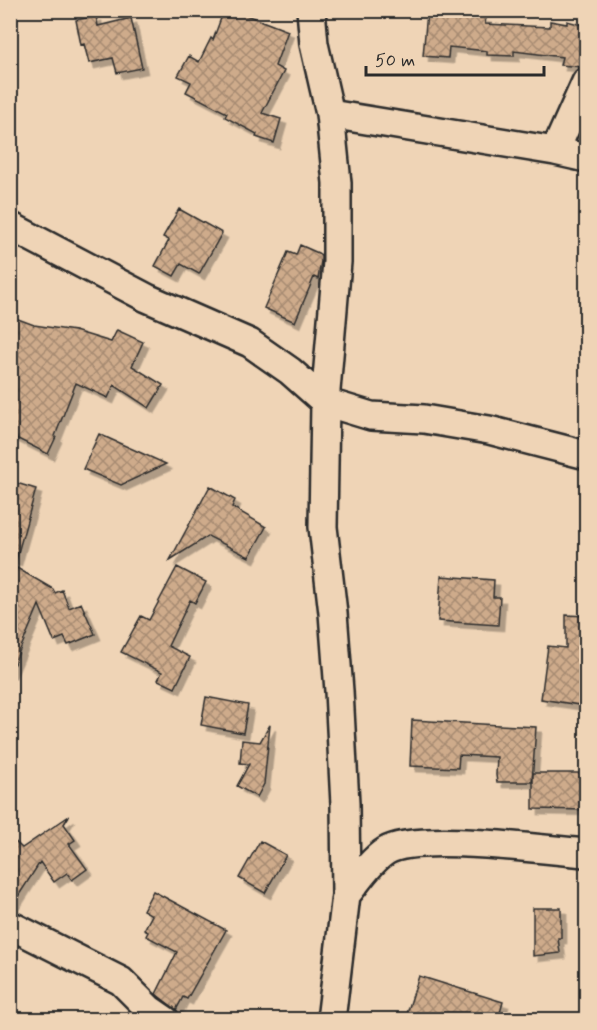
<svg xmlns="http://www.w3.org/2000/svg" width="597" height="1030" font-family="Mynerve,sans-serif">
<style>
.building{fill:url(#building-cross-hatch);stroke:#2b2b2b;stroke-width:1.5;filter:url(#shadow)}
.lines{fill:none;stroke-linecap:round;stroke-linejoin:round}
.minor-casing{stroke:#2b2b2b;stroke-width:32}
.minor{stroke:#efd4b6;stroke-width:27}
</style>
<defs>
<pattern id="building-cross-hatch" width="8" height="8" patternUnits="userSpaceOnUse" patternTransform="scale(1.5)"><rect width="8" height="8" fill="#ceab8b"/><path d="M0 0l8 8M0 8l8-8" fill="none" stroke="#a78b72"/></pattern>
<filter id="shadow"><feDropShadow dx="5.5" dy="5.5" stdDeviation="0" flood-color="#0004"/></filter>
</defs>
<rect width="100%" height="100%" fill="#efd4b6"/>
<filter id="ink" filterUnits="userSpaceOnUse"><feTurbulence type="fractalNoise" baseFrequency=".0167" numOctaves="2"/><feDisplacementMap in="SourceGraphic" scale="12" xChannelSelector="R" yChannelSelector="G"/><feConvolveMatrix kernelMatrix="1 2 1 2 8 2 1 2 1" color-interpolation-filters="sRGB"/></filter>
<g filter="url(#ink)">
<!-- building -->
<path class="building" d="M224 10H233L288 31 275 66 284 71 262 113 281 119 274 143 256 137 257 134 225 117 227 113 186 92 191 82 178 76 189 56 199 62 211 38 213 40Z
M427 12 486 18 485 24 550 27V21L567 24V21L586 26V44L582 67 560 65 562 57 514 51V56L487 55V51L449 47 448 58 423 56Z
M96 16 98 26 131 18 142 68 117 73 113 58 89 63 84 44 81 45 76 20Z
M179 209 222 233 199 274 181 264 174 276 155 266 169 240 163 237Z
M300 245 318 253 321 255V261L318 279 314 277 295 322 264 308 288 252 296 255Z
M10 316 34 325 75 331 111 342 117 330 143 342 132 366 163 385 149 408 114 385 108 398 76 383 55 436 56 437 48 454 10 435Z
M99 434 110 439 166 464 121 485 83 469Z
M10 481 36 489 16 560 10 559Z
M210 486 235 500 232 507 266 527 249 557 208 536 170 560Z
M10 564 53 589 55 593 62 590 69 608 81 603 95 634 68 645 64 637 54 641 39 605 10 673Z
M177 567 206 582 195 603 190 600 168 646 190 657 175 688 158 680 162 672 121 652 141 616 149 620Z
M441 576 494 580 493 597H500L498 625 438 621Z
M566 615 586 616V706L541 699 548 646 566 648Z
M206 697 248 705 243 733 201 725Z
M412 720 536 727 532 782H497L496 775 497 757 459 755 458 768 410 766Z
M270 725 264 784 257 797 237 786 249 764 240 763 242 740 260 742Z
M533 773H586V810L533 809Z
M69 816 64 824 75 840 69 844 87 869 72 880 67 873 54 882 40 862 10 909V837L22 848Z
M260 841 286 855 265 893 239 878Z
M153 891 226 930 187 999 183 997 176 1010 156 994 177 952 146 936 148 932 144 930 152 915 143 910Z
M533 908H561V938H558L560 953 533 956Z
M419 976 503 1002 498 1020H405Z"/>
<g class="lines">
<!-- minor casing -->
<g class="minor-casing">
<path id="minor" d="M311 10 314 44 330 114 337 183V262L325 402 323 527 333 613 339 691 345 804 346 895 331 1020
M330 114 555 151 586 158
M555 151 586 82
M10 226 147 298 250 343 290 371 325 402 371 416 424 419 489 430 586 455
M346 895C358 881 370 861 386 851 415 832 546 850 586 853
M10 925 121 981 149 1009 165 1020"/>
</g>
<!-- minor -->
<use href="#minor" class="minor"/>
</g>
</g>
<!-- margin -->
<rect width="597" height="1030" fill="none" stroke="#efd4b6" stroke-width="36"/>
<rect x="18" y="18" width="561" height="994" fill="none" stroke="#2b2b2b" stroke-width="2" filter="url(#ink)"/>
<!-- scale -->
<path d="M366 66v9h178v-9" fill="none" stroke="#2b2b2b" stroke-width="3"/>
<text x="375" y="66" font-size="18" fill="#2b2b2b" stroke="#efd4b6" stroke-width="4.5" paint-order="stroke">50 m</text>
</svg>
